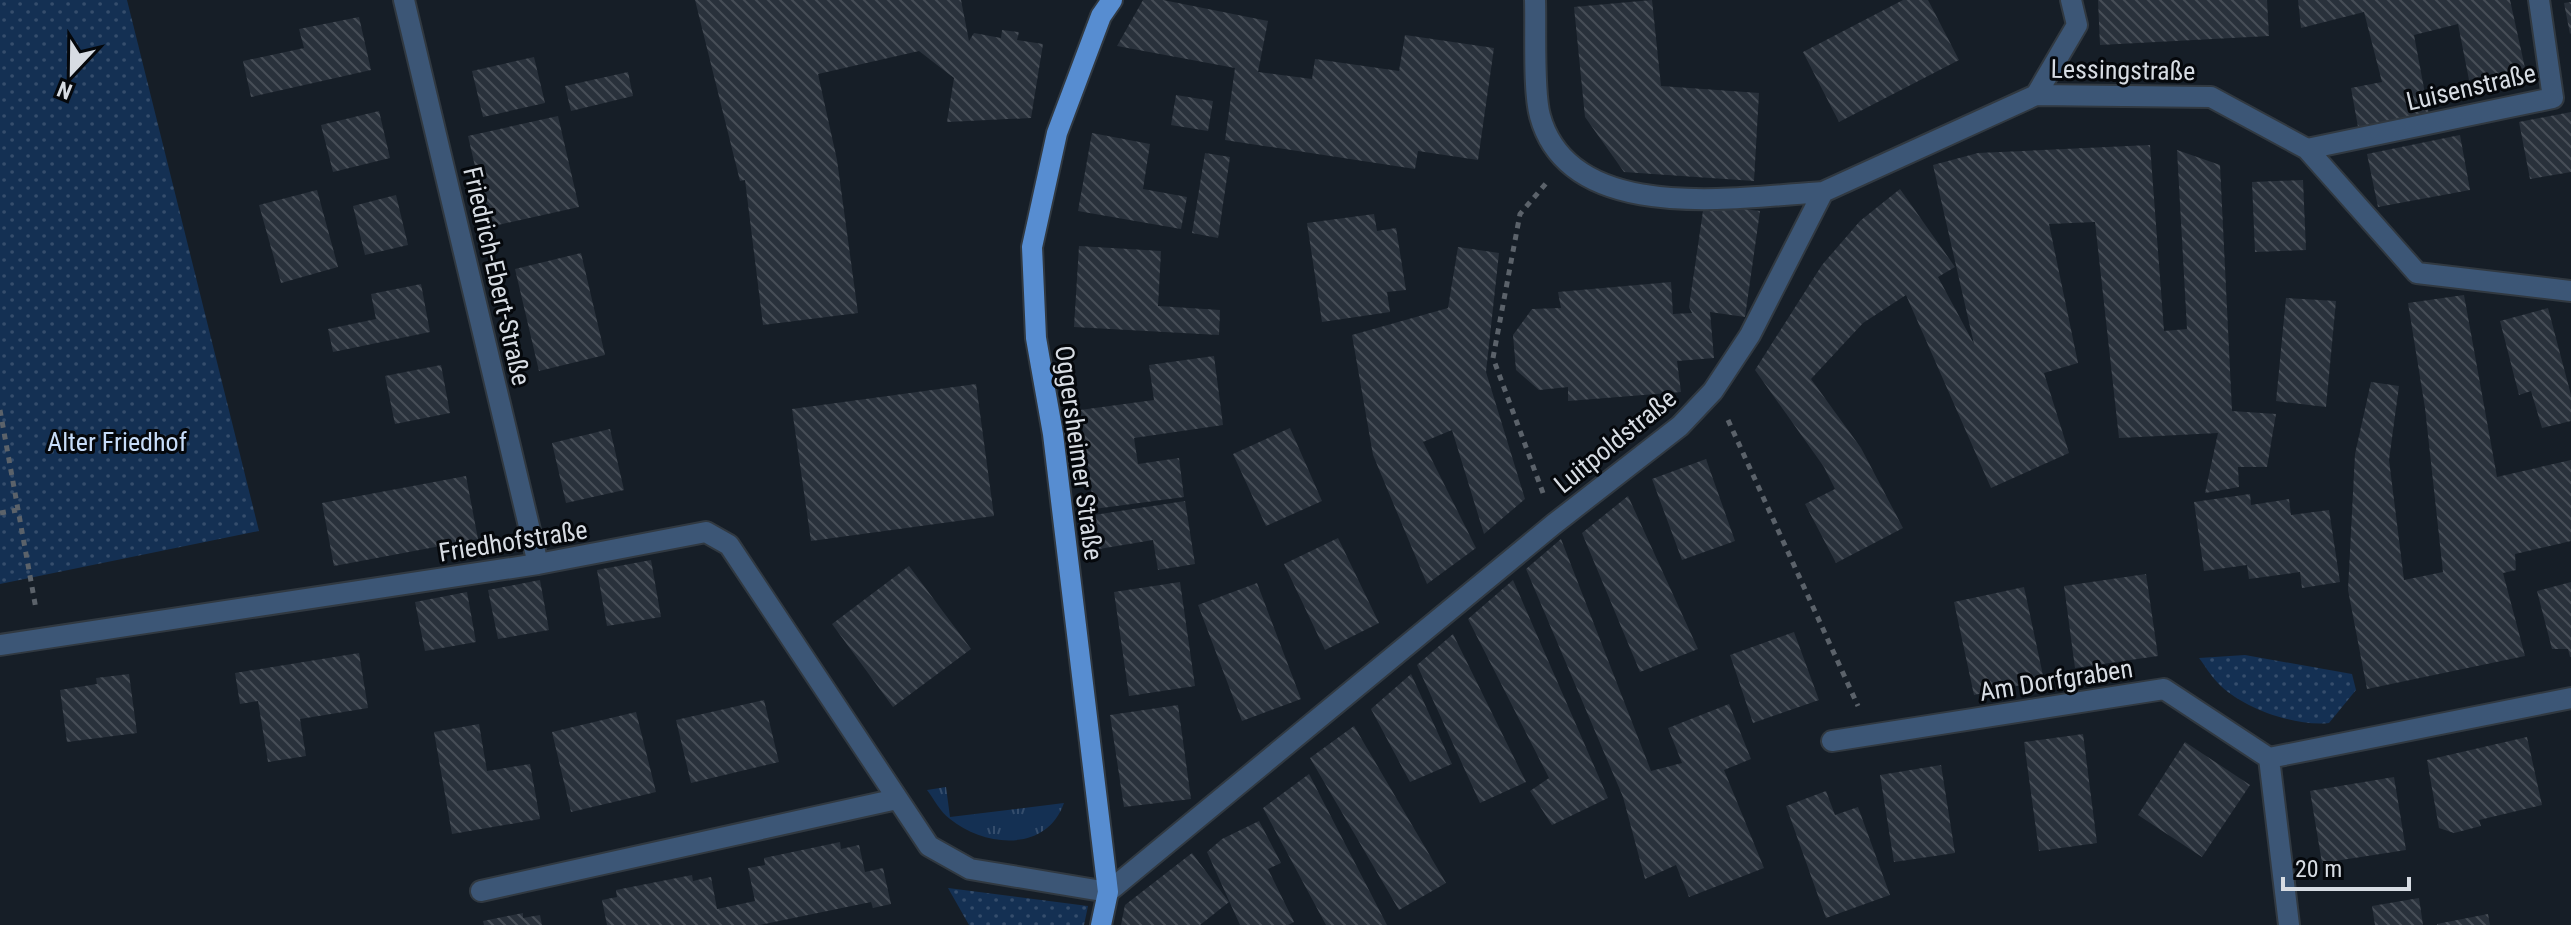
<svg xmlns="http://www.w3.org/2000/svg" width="2571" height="925" font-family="'Roboto Condensed',sans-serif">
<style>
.grass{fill:url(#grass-tufts)}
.park{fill:url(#park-dots)}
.building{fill:url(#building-back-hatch)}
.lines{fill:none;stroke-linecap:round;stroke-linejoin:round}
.minor-casing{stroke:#313941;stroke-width:24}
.major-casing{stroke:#313941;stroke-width:24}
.path{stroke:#5b626a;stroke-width:5;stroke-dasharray:6 6;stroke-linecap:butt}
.minor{stroke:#3c5676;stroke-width:20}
.major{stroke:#578dd1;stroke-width:20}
.labels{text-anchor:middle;stroke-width:6;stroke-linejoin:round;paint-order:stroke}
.street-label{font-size:26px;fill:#d7dce3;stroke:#05080c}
.park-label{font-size:26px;fill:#c8ddf9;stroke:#05080c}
</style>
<defs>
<pattern id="grass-tufts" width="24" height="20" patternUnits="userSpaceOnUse" patternTransform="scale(2)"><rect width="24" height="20" fill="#143053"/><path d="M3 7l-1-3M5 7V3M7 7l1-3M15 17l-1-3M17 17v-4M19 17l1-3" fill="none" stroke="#354d6c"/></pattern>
<pattern id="park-dots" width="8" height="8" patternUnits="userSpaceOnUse" patternTransform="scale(2)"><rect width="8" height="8" fill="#143053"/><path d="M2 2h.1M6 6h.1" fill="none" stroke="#354d6c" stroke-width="1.8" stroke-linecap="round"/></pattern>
<pattern id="building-back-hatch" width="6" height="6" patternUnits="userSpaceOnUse" patternTransform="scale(2)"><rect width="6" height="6" fill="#29313b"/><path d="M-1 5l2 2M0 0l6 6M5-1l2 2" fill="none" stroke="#474e57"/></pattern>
</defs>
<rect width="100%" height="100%" fill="#161e27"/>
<!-- grass -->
<path class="grass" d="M946 787 950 817 1064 803C1047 852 986 848 950 819 940 812 934 799 927 790Z"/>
<!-- park -->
<path class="park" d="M0 0H127L259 531 0 584Z
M2245 655 2352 674 2356 690 2329 723C2296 727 2241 708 2218 683 2211 676 2205 666 2199 658Z
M948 888 1088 906 1084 925H969Z"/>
<!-- building -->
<path class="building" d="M695 0H961L969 41 974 33 1001 38 1002 30 1019 32 1017 40 1043 44 1031 118 947 122 954 78 919 51 818 74 837 160 858 313 763 325 745 180 740 181Z
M1143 0H1163L1268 21 1258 72 1312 79 1315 59 1399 71 1405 35 1494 48 1478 160 1418 151 1415 169 1225 140 1235 68 1117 46Z
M1652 0 1661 86 1759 93 1754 181 1624 172 1585 117 1574 7Z
M1903 0H1928L1959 60 1839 122 1803 52Z
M2098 0H2267L2269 36 2100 45Z
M2298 0H2510L2525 68 2469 80 2458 24 2414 35 2429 115 2358 127 2351 88 2382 82 2364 12 2301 28Z
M2571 2V33L2570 34 2564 3Z
M359 17 371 70 251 97 243 61 304 48 299 29Z
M534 57 545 103 483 117 472 71Z
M628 72 633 96 571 111 565 86Z
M1176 95 1213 101 1208 131 1171 125Z
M379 111 390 158 333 172 321 125Z
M2571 112V172L2530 179 2519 122Z
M558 116 579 207 489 227 468 136Z
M1092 133 1150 144 1143 189 1187 197 1181 229 1078 211Z
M2460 135 2470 190 2378 207 2367 154Z
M2150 145 2164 331 2187 329 2177 150 2220 165 2232 411 2276 414 2267 467H2238L2239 487 2205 493 2218 433 2119 438 2095 222 2049 224 2078 363 2044 373 2069 453 1991 488 1906 295 1863 323 1811 379 1861 448 1903 528 1836 563 1805 504 1835 489 1824 467 1755 370 1822 265 1860 221 1900 189 1955 267 1938 277 1974 344 1933 165 1978 153Z
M1205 153 1230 157 1218 238 1192 233Z
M2303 180 2306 250 2255 252 2252 182Z
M317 190 338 267 281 283 259 205Z
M396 195 408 245 365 255 353 206Z
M1704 204 1760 211 1745 317 1710 312 1714 358 1677 361 1681 392 1568 401V387L1539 390 1516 370 1513 335 1532 309 1561 308 1558 292 1671 282 1673 314 1692 313 1689 307Z
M1374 214 1377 231 1396 228 1406 290 1387 292 1390 312 1322 322 1307 223Z
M1079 246 1161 251 1158 306 1220 310 1219 335 1074 327Z
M1458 247 1499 253 1486 372 1525 499 1484 534 1452 430 1423 442 1476 548 1427 584 1373 455 1352 335 1448 308Z
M581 253 605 355 539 371 515 269Z
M421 284 430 332 333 352 328 329 376 319 371 294Z
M2464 295 2497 477 2571 460V541L2515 554 2516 570 2503 573 2525 656 2367 689 2348 590 2355 454 2371 382 2399 386 2389 460 2404 580 2443 572 2425 408 2408 303Z
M2286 298 2336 301 2326 407 2276 401Z
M2548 308 2571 395V421L2542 428 2531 391 2519 395 2500 321Z
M1214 356 1223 425 1134 438 1138 464 1179 458 1184 497 1094 509 1080 410 1154 400 1149 365Z
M441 365 450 413 395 424 385 376Z
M976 384 994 516 811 541 792 409Z
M1290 428 1322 501 1266 526 1233 454Z
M610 429 624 490 566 503 552 443Z
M1706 459 1735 541 1682 560 1652 479Z
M466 476 478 539 334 566 322 503Z
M2250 494 2251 505 2289 499 2291 515 2329 510 2340 582 2302 588 2300 572 2249 579 2247 565 2204 571 2194 502Z
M1628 496 1698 649 1640 672 1582 533Z
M1185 501 1195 564 1158 570 1153 540 1099 549 1094 515Z
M1338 538 1379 623 1325 650 1284 564Z
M1561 539 1651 771 1682 763 1668 728 1729 704 1751 759 1724 770 1764 868 1689 897 1676 865 1645 879 1623 797 1526 569Z
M651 560 661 617 607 626 597 570Z
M909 566 971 649 893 707 832 624Z
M2146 574 2158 656 2075 668 2064 586Z
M540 580 549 630 498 639 488 590Z
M1513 580 1608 798 1552 825 1530 791 1549 778 1468 619Z
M1180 582 1195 686 1129 696 1114 592Z
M2571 582V657H2570L2568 649H2552L2537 591Z
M1257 583 1301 699 1242 721 1198 605Z
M2024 587 2044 680 1974 695 1954 602Z
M467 592 476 642 425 651 415 602Z
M1794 632 1819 700 1753 723 1730 655Z
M1453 634 1526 782 1480 803 1417 665Z
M359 653 368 708 300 719 306 756 268 762 258 701 240 704 235 673Z
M129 674 137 733 67 742 60 690 97 684 96 678Z
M1411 674 1452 764 1410 782 1371 709Z
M764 700 779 762 691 783 676 720Z
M1178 705 1191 799 1124 807 1110 715Z
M636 712 656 792 571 812 552 732Z
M479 724 487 771 530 764 540 819 452 834 434 732Z
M1354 726 1446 883 1399 910 1310 758Z
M2083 734 2097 843 2039 851 2024 742Z
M2527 737 2542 805 2479 820 2481 826 2454 833 2439 828 2427 760Z
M2185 742 2250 785 2202 857 2138 815Z
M1941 765 1955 853 1894 862 1880 775Z
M1309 774 1387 925H1326L1263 808Z
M2394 777 2406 850 2322 863 2310 791Z
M1826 791 1835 815 1858 807 1890 895 1826 918 1786 806Z
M1259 821 1281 863 1268 869 1294 922 1288 925H1240L1207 852 1222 839Z
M840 842 841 849 859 845 865 872 883 868 891 904 873 908 871 902 760 925H607L602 900 617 897 616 890 692 875 693 881 711 877 717 909 755 901 748 868 765 865 764 858Z
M1192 853 1229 902 1200 925H1121L1125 905Z
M2419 898 2423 925H2375L2372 906Z
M523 913V918L540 915 542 925H484L483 921Z
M2488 914 2490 925H2437V924Z"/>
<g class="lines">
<!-- minor casing -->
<g class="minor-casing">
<path id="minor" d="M404 0 538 564
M1535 0C1536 29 1533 91 1540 116 1570 226 1738 197 1823 192
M2036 95 2211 97 2307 149 2417 273 2571 291
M2307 149 2553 98 2539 0
M0 645 538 564 706 532 729 545 929 846 970 869 1108 892 1554 524 1680 426 1713 391 1750 335 1823 192 2036 95 2077 25 2071 0
M1832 741 2164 689 2269 758 2571 698
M2269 758 2289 925
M481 891 897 799"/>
</g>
<!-- major casing -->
<g class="major-casing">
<path id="major" d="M1101 925 1108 892 1053 434 1036 338 1032 247 1057 133 1101 16 1112 0"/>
</g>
<!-- path -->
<path class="path" d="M0 410 36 609
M1728 420 1858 706
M1543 493 1493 358 1520 214 1548 181
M0 513 17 510"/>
<!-- minor -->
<use href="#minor" class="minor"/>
<!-- major -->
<use href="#major" class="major"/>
</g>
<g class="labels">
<!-- street labels -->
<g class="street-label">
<text transform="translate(2123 70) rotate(1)" y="9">Lessingstraße</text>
<text transform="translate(2471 87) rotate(-13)" y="9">Luisenstraße</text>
<text transform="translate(497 276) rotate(77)" y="9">Friedrich-Ebert-Straße</text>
<text transform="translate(1615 441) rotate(-39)" y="9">Luitpoldstraße</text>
<text transform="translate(1079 453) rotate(82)" y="9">Oggersheimer Straße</text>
<text transform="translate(513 541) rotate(-9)" y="9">Friedhofstraße</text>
<text transform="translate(2056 680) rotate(-9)" y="9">Am Dorfgraben</text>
</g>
<!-- park labels -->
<g class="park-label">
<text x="117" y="451">Alter Friedhof</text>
</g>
</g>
<!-- north arrow -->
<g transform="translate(72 72) rotate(202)" stroke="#05080c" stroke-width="6" paint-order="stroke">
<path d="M0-6L14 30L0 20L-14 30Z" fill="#d7dce3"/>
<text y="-12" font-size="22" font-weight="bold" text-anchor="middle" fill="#d7dce3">N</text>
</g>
<!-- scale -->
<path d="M2283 877v12h126v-12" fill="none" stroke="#d7dce3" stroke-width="4"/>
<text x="2295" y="877" font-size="24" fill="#d7dce3" stroke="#05080c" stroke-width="6" paint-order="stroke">20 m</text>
</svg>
